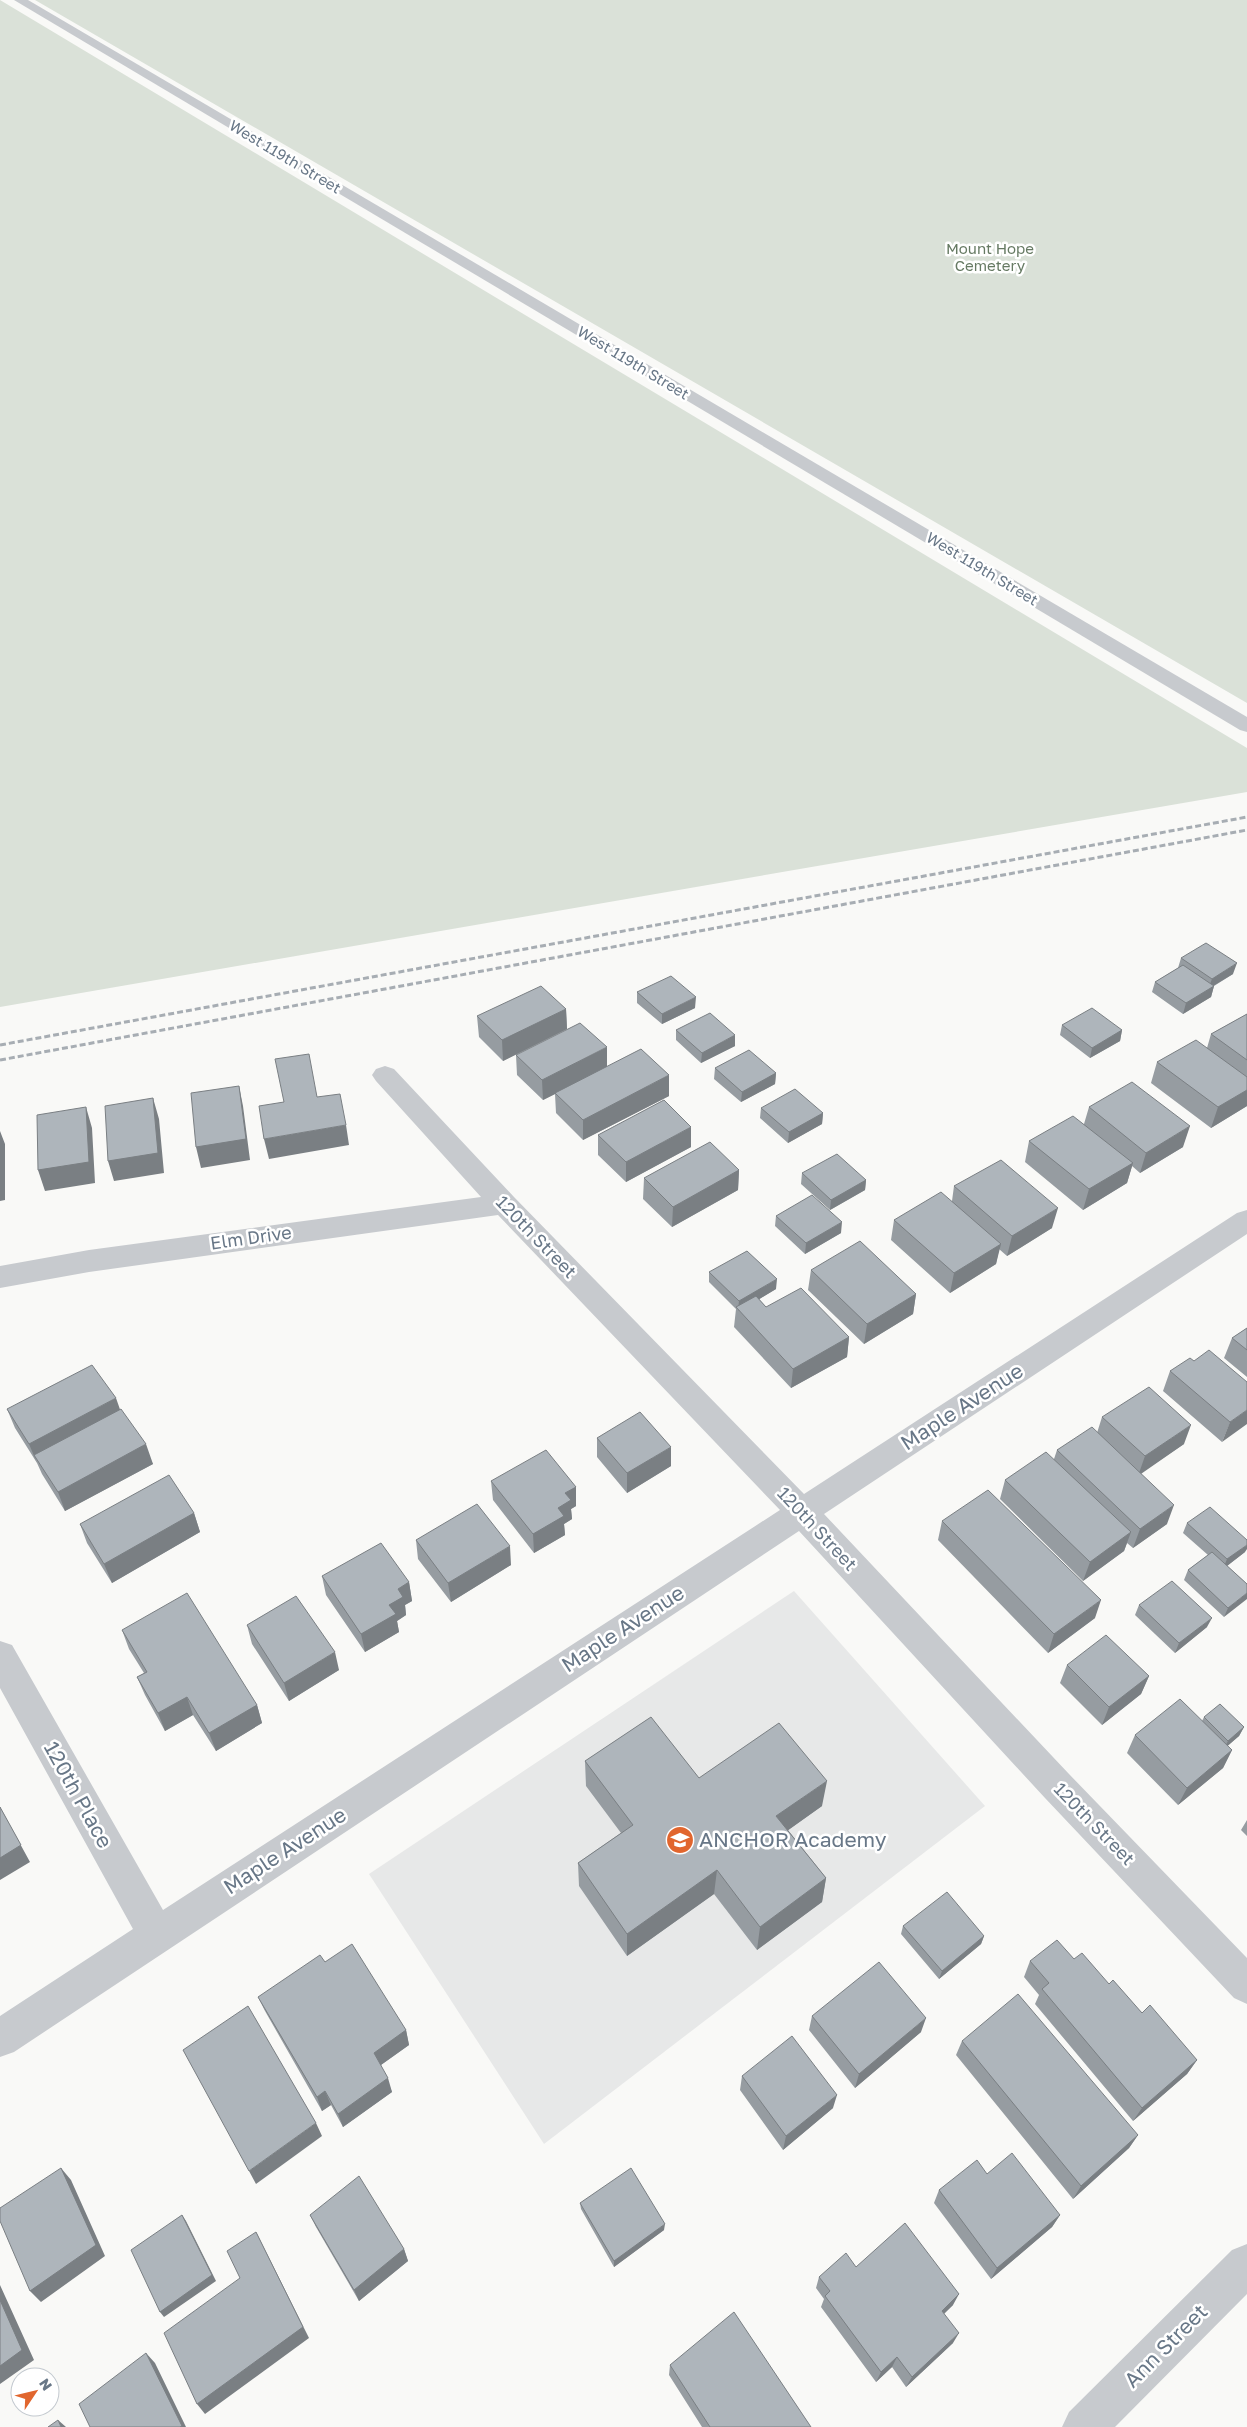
<svg xmlns="http://www.w3.org/2000/svg" width="1247" height="2427" font-family="'Golos Text',sans-serif">
<style>
.built{fill:#e7e8e8}
.green{fill:#dae1d8}
.lines{fill:none;stroke-linecap:round;stroke-linejoin:round}
.minor{fill:#c7cace;fill-rule:evenodd}
.tertiary{fill:#c7cace;fill-rule:evenodd}
.rail{stroke:#a7adb3;stroke-width:3;stroke-dasharray:6 3;stroke-linecap:butt}
.wall{fill:#969ca1}
.shaded-wall{fill:#7a7f83}
.building{fill:#aeb5bb;stroke:#7a7f83}
.labels{text-anchor:middle;stroke-width:5;stroke-linejoin:round;paint-order:stroke}
.far-street-label{font-size:15px;fill:#687787;stroke:#fff}
.far-park-label{font-size:15px;fill:#667a63;stroke:#fff}
.street-label{font-size:18px;fill:#687787;stroke:#fff}
.near-street-label{font-size:21px;fill:#687787;stroke:#fff}
.near-poi-label{font-size:21px;fill:#687787;stroke:#fff;text-anchor:start}
</style>
<rect width="100%" height="100%" fill="#f9f9f7"/>
<!-- built -->
<path class="built" d="M794 1591 985 1806 544 2144 369 1874Z"/>
<!-- green -->
<path class="green" d="M0 0 1247 748V792L0 1007Z
M35 0H1247V703Z"/>
<g class="lines">
<!-- minor -->
<path class="minor" d="M385 1066 394 1069 514 1197 804 1494 1237 1213 1247 1210V1234L824 1514 1069 1774 1247 1958V2004L1234 1998 1045 1798 799 1531 14 2052 0 2057V2016L133 1929 0 1688V1641L12 1645 163 1910 780 1510 498 1215 89 1272 0 1288V1266L89 1250 481 1197 376 1081 372 1075 376 1069Z
M1247 2244V2294L1115 2427H1062L1069 2412 1232 2250Z"/>
<!-- tertiary -->
<path class="tertiary" d="M14 0H28L1247 717V732L1240 730Z"/>
<!-- rail -->
<path class="rail" d="M0 1045 1247 817
M0 1060 1247 830"/>
</g>
<!-- wall -->
<path class="wall" d="M1181 958 1233 974 1214 986 1211 997 1183 1014 1152 992 1155 982 1178 968Z
M637 992 695 1008 662 1024 637 1003Z
M566 1009 567 1029 503 1061 479 1037 477 1016Z
M1247 1014V1106L1211 1128 1151 1083 1157 1062 1207 1048 1211 1034Z
M1062 1025 1122 1030 1120 1041 1090 1058 1060 1035Z
M676 1030 735 1046 701 1063 676 1040Z
M516 1055 607 1067 669 1096 583 1140 556 1113 555 1094 543 1100 517 1075Z
M715 1068 776 1073 775 1084 741 1102 714 1079Z
M1089 1107 1183 1147 1140 1173 1132 1166 1127 1183 1083 1210 1025 1162 1029 1141 1084 1124Z
M761 1108 823 1113 822 1124 788 1143 760 1118Z
M598 1135 691 1147 626 1182 598 1155Z
M739 1170 738 1190 672 1227 643 1199 644 1178Z
M802 1173 866 1180 865 1190 830 1210 801 1184Z
M954 1186 1052 1228 1007 1256 999 1249 996 1264 950 1293 891 1240 894 1220 952 1201Z
M776 1216 841 1233 805 1254 775 1226Z
M811 1270 916 1294 913 1314 864 1344 808 1290Z
M709 1272 776 1289 759 1299 766 1307 849 1337 847 1357 791 1388 734 1327 736 1309 709 1282Z
M1247 1328V1377L1224 1358 1232 1338Z
M1194 1361 1247 1382 1222 1442 1163 1391 1170 1371Z
M7 1409 120 1410 153 1464 65 1511 42 1474 37 1463 15 1428Z
M1102 1417 1184 1444 1141 1473 1167 1524 1133 1548 1127 1543 1124 1551 1083 1581 1000 1499 1005 1480 1054 1459 1057 1450 1097 1433Z
M597 1438 671 1466 627 1493 597 1457Z
M491 1481 576 1487V1506L571 1509 572 1519 564 1524 565 1535 534 1553 493 1500Z
M194 1513 200 1532 112 1583 87 1543 80 1524Z
M942 1521 1095 1618 1048 1653 938 1540Z
M1187 1523 1245 1552 1227 1566 1247 1584 1224 1617 1184 1580 1188 1570 1208 1555 1183 1533Z
M416 1540 511 1565 451 1602 418 1559Z
M322 1576 409 1582 412 1601 405 1605 406 1615 397 1621 399 1632 365 1652 326 1595Z
M1139 1605 1207 1627 1175 1653 1135 1615Z
M247 1625 339 1670 289 1701 252 1644Z
M122 1630 257 1705 262 1723 216 1751 193 1715 165 1731 145 1695 137 1677 144 1673 129 1649Z
M1067 1665 1149 1676 1141 1694 1102 1725 1060 1683Z
M1204 1717 1244 1727 1239 1736 1227 1746 1232 1750 1223 1768 1178 1805 1127 1753 1135 1735 1202 1721Z
M585 1761 699 1778 822 1806 788 1830 826 1878 822 1902 757 1950 714 1894 627 1956 579 1886 578 1863 621 1833 586 1786Z
M1247 1820V1836L1241 1830Z
M903 1926 984 1936 981 1944 939 1979 901 1934Z
M1074 1959 1109 1984 1197 2060 1187 2074 1133 2121 1035 2004 1039 1995 1024 1977 1030 1961Z
M325 1962 406 2030 409 2045 381 2065 392 2092 343 2127 331 2105 322 2111 265 2011 258 1997Z
M812 2016 921 2032 855 2088 809 2030Z
M962 2041 1138 2135 1129 2148 1073 2199 956 2055Z
M742 2076 833 2108 783 2150 740 2090Z
M987 2174 1060 2215 1052 2227 991 2279 934 2203 939 2190Z
M580 2203 664 2230 614 2267 581 2209Z
M310 2215 404 2249 408 2261 359 2301 316 2227Z
M856 2267 953 2305 944 2314 953 2343 906 2387 892 2367 876 2382 821 2307 824 2299 816 2288 819 2277Z
M670 2365 811 2427H702L669 2375Z"/>
<!-- shaded-wall -->
<path class="shaded-wall" d="M1237 963 1233 974 1208 989 1212 979Z
M1214 986 1211 997 1183 1014 1186 1003Z
M696 997 695 1008 662 1024V1014Z
M566 1009 567 1029 503 1061 502 1040Z
M1122 1030 1120 1041 1090 1058 1092 1048Z
M735 1035V1046L701 1063 702 1053Z
M607 1047V1068L543 1100 542 1080Z
M776 1073 775 1084 741 1102 742 1092Z
M669 1075V1096L583 1140V1120Z
M239 1086 243 1106 250 1160 201 1168 196 1147Z
M1247 1090V1106L1211 1128 1218 1107Z
M153 1098 159 1119 164 1173 114 1181 108 1161Z
M86 1107 92 1128 95 1183 45 1191 38 1170Z
M823 1113 822 1124 788 1143 789 1132Z
M346 1125 349 1145 269 1159 264 1139Z
M1190 1126 1183 1147 1140 1173 1146 1153Z
M691 1127V1147L626 1182V1162Z
M0 1131 5 1144V1200L0 1201Z
M1133 1163 1127 1183 1083 1210 1089 1189Z
M739 1170 738 1190 672 1227 673 1207Z
M866 1180 865 1190 830 1210 831 1200Z
M1058 1208 1052 1228 1007 1256 1012 1236Z
M842 1222 841 1233 805 1254 806 1243Z
M1001 1244 996 1264 950 1293 954 1273Z
M777 1279 776 1289 740 1311 738 1310 739 1301Z
M916 1294 913 1314 864 1344 867 1324Z
M849 1337 847 1357 791 1388 793 1369Z
M116 1398 123 1418 34 1455 37 1463 29 1444Z
M1247 1410V1424L1222 1442 1230 1422Z
M1191 1425 1184 1444 1138 1476 1145 1456Z
M146 1444 153 1464 65 1511 58 1492Z
M671 1447V1466L627 1493V1473Z
M576 1487V1506L571 1509 572 1519 564 1524 565 1535 534 1553 533 1534 558 1508 565 1493Z
M1174 1505 1167 1524 1133 1548 1140 1529Z
M194 1513 200 1532 112 1583 104 1564Z
M1131 1532 1124 1551 1083 1581 1090 1562Z
M1247 1545V1549L1245 1552 1223 1569 1227 1559Z
M510 1546 511 1565 451 1602 448 1583Z
M409 1582 412 1601 405 1605 406 1615 397 1621 399 1632 365 1652 361 1634 389 1605 398 1589Z
M1247 1593V1599L1224 1617 1228 1608Z
M1101 1600 1095 1618 1048 1653 1054 1634Z
M1212 1618 1207 1627 1175 1653 1179 1643Z
M335 1652 339 1670 289 1701 284 1683Z
M1149 1676 1141 1694 1102 1725 1109 1707Z
M187 1697 193 1715 165 1731 158 1713Z
M257 1705 262 1723 216 1751 209 1733Z
M1244 1727 1239 1736 1223 1750 1228 1741Z
M1232 1750 1223 1768 1178 1805 1187 1788Z
M827 1781 822 1806 773 1841 776 1816Z
M0 1807 30 1862 0 1880Z
M717 1870 714 1894 627 1956V1934Z
M826 1878 822 1902 757 1950 760 1927Z
M984 1936 981 1944 939 1979 942 1971Z
M926 2018 921 2032 855 2088 859 2074Z
M406 2030 409 2045 378 2067 374 2053Z
M1197 2060 1187 2074 1133 2121 1142 2108Z
M388 2078 392 2092 343 2127 338 2114Z
M325 2091 331 2105 322 2111 317 2097Z
M837 2095 833 2108 783 2150 786 2136Z
M316 2123 322 2136 256 2184 249 2171Z
M1138 2135 1129 2148 1073 2199 1081 2186Z
M61 2168 71 2180 105 2256 41 2302 30 2291Z
M182 2215 186 2221 216 2281 164 2317 160 2312Z
M1060 2215 1052 2227 991 2279 997 2268Z
M665 2224 664 2230 614 2267V2261Z
M256 2232 309 2338 205 2414 197 2404Z
M404 2249 408 2261 359 2301 354 2290Z
M0 2285 34 2360 0 2384Z
M959 2294 953 2305 936 2321 942 2311Z
M959 2333 953 2343 906 2387 912 2377Z
M146 2353 155 2363 186 2427H180Z
M897 2357 892 2367 876 2382 881 2372Z
M58 2420 66 2427H61Z"/>
<!-- building -->
<path class="building" d="M1206 943 1237 963 1212 979 1181 958Z
M1183 965 1214 986 1186 1003 1155 982Z
M671 976 696 997 662 1014 637 992Z
M541 986 566 1009 502 1040 477 1016Z
M1092 1008 1122 1030 1092 1048 1062 1025Z
M710 1013 735 1035 702 1053 676 1030Z
M1247 1014V1060L1211 1034Z
M580 1023 607 1047 542 1080 516 1055Z
M1196 1040 1247 1077V1090L1218 1107 1157 1062Z
M641 1049 669 1075 583 1120 555 1093Z
M749 1050 776 1073 742 1092 715 1068Z
M309 1054 317 1097 340 1094 346 1125 264 1139 259 1106 284 1102 275 1059Z
M1132 1082 1190 1126 1146 1153 1089 1107Z
M239 1086 246 1139 196 1147 191 1093Z
M795 1089 823 1113 789 1132 761 1108Z
M153 1098 158 1153 108 1161 105 1106Z
M664 1100 691 1127 626 1162 598 1135Z
M86 1107 89 1162 38 1170 37 1115Z
M1073 1116 1133 1163 1089 1189 1029 1141Z
M710 1142 739 1170 673 1207 644 1178Z
M837 1154 866 1180 831 1200 802 1173Z
M1001 1160 1058 1208 1012 1236 954 1186Z
M941 1192 1001 1244 954 1273 894 1220Z
M812 1195 842 1222 806 1243 776 1216Z
M860 1241 916 1294 867 1324 811 1270Z
M747 1251 777 1279 739 1301 709 1272Z
M801 1288 849 1337 793 1369 736 1307 756 1296 766 1307Z
M1247 1328V1350L1232 1338Z
M1209 1350 1247 1382V1410L1230 1422 1170 1371 1190 1358 1194 1361Z
M92 1365 116 1398 29 1444 7 1409Z
M1149 1387 1191 1425 1145 1456 1102 1417Z
M121 1409 146 1444 58 1492 34 1455Z
M640 1412 671 1447 627 1473 597 1438Z
M1092 1427 1174 1505 1140 1529 1057 1450Z
M546 1450 576 1487 565 1493 571 1500 558 1508 564 1516 533 1534 491 1481Z
M1046 1452 1131 1532 1090 1562 1005 1480Z
M169 1475 194 1513 104 1564 80 1524Z
M988 1490 1101 1600 1054 1634 942 1521Z
M477 1504 510 1546 448 1583 416 1540Z
M1210 1507 1247 1540V1545L1227 1559 1187 1523Z
M381 1543 409 1582 398 1589 403 1597 389 1605 396 1614 361 1634 322 1576Z
M1212 1552 1247 1584V1593L1228 1608 1188 1570Z
M1172 1581 1212 1618 1179 1643 1139 1605Z
M187 1593 257 1705 209 1733 187 1697 158 1713 137 1677 147 1672 122 1630Z
M296 1596 335 1652 284 1683 247 1625Z
M1106 1635 1149 1676 1109 1707 1067 1665Z
M1180 1699 1232 1750 1187 1788 1135 1735Z
M1220 1704 1244 1727 1228 1741 1204 1717Z
M651 1717 699 1778 779 1723 827 1781 776 1816 826 1878 760 1927 717 1870 627 1934 578 1863 633 1825 585 1761Z
M0 1807 21 1845 0 1858Z
M947 1892 984 1936 942 1971 903 1926Z
M1057 1940 1074 1959 1082 1953 1109 1984 1113 1980 1142 2013 1150 2005 1197 2060 1142 2108 1042 1989 1049 1983 1030 1961Z
M352 1944 406 2030 374 2053 388 2078 338 2114 325 2091 317 2097 258 1997 320 1955 325 1962Z
M879 1962 926 2018 859 2074 812 2016Z
M1018 1994 1138 2135 1081 2186 962 2041Z
M248 2006 316 2123 249 2171 183 2050Z
M792 2036 837 2095 786 2136 742 2076Z
M1012 2153 1060 2215 997 2268 939 2190 977 2160 987 2174Z
M61 2168 96 2245 30 2291 0 2221V2208Z
M631 2168 665 2224 614 2261 580 2203Z
M359 2176 404 2249 354 2290 310 2215Z
M182 2215 212 2275 160 2312 131 2250Z
M905 2223 959 2294 942 2311 959 2333 912 2377 897 2357 881 2372 825 2296 830 2291 819 2277 846 2253 856 2267Z
M256 2232 303 2327 197 2404 164 2333 240 2278 227 2251Z
M0 2300 22 2350 0 2366Z
M734 2312 811 2427H710L670 2365Z
M146 2353 182 2426 180 2427H90L79 2404Z
M58 2420 61 2427H48Z"/>
<!-- icons -->
<defs>
<g id="school-disc" transform="scale(1.4375)"><circle r="9.5" fill="#e1662e" stroke="#fff"/><path d="M0-5L7-2L0 1L-7-2ZM-4 1L0 2.5L4 1V4Q0 6-4 4Z" fill="#fff"/></g>
</defs>
<g fill-rule="evenodd">
<use href="#school-disc" x="680" y="1840"/>
</g>
<g class="labels">
<!-- far-street labels -->
<g class="far-street-label">
<text transform="translate(285 157) rotate(31)" y="5">West 119th Street</text>
<text transform="translate(633 363) rotate(31)" y="5">West 119th Street</text>
<text transform="translate(982 569) rotate(31)" y="5">West 119th Street</text>
</g>
<!-- far-park labels -->
<g class="far-park-label">
<text x="990" y="254">Mount Hope<tspan x="990" dy="17">Cemetery</tspan></text>
</g>
<!-- street labels -->
<g class="street-label">
<text transform="translate(536 1237) rotate(46)" y="6">120th Street</text>
<text transform="translate(251 1238) rotate(-8)" y="6">Elm Drive</text>
<text transform="translate(817 1529) rotate(47)" y="6">120th Street</text>
<text transform="translate(1094 1824) rotate(46)" y="6">120th Street</text>
</g>
<!-- near-street labels -->
<g class="near-street-label">
<text transform="translate(962 1407) rotate(-33)" y="7">Maple Avenue</text>
<text transform="translate(623 1629) rotate(-33)" y="7">Maple Avenue</text>
<text transform="translate(78 1795) rotate(61)" y="7">120th Place</text>
<text transform="translate(285 1851) rotate(-33)" y="7">Maple Avenue</text>
<text transform="translate(1166 2346) rotate(-45)" y="7">Ann Street</text>
</g>
<!-- near-poi labels -->
<g class="near-poi-label">
<text x="699" y="1847">ANCHOR Academy</text>
</g>
</g>
<!-- north arrow -->
<g transform="translate(35 2392) rotate(55)"><circle r="24" fill="#ffffff" stroke="#c3c9cf"/>
<path d="M0-4L9 19L0 12L-9 19Z" fill="#e1662e"/>
<text y="-8" font-size="14" font-weight="bold" text-anchor="middle" fill="#687787">N</text>
</g>
</svg>
